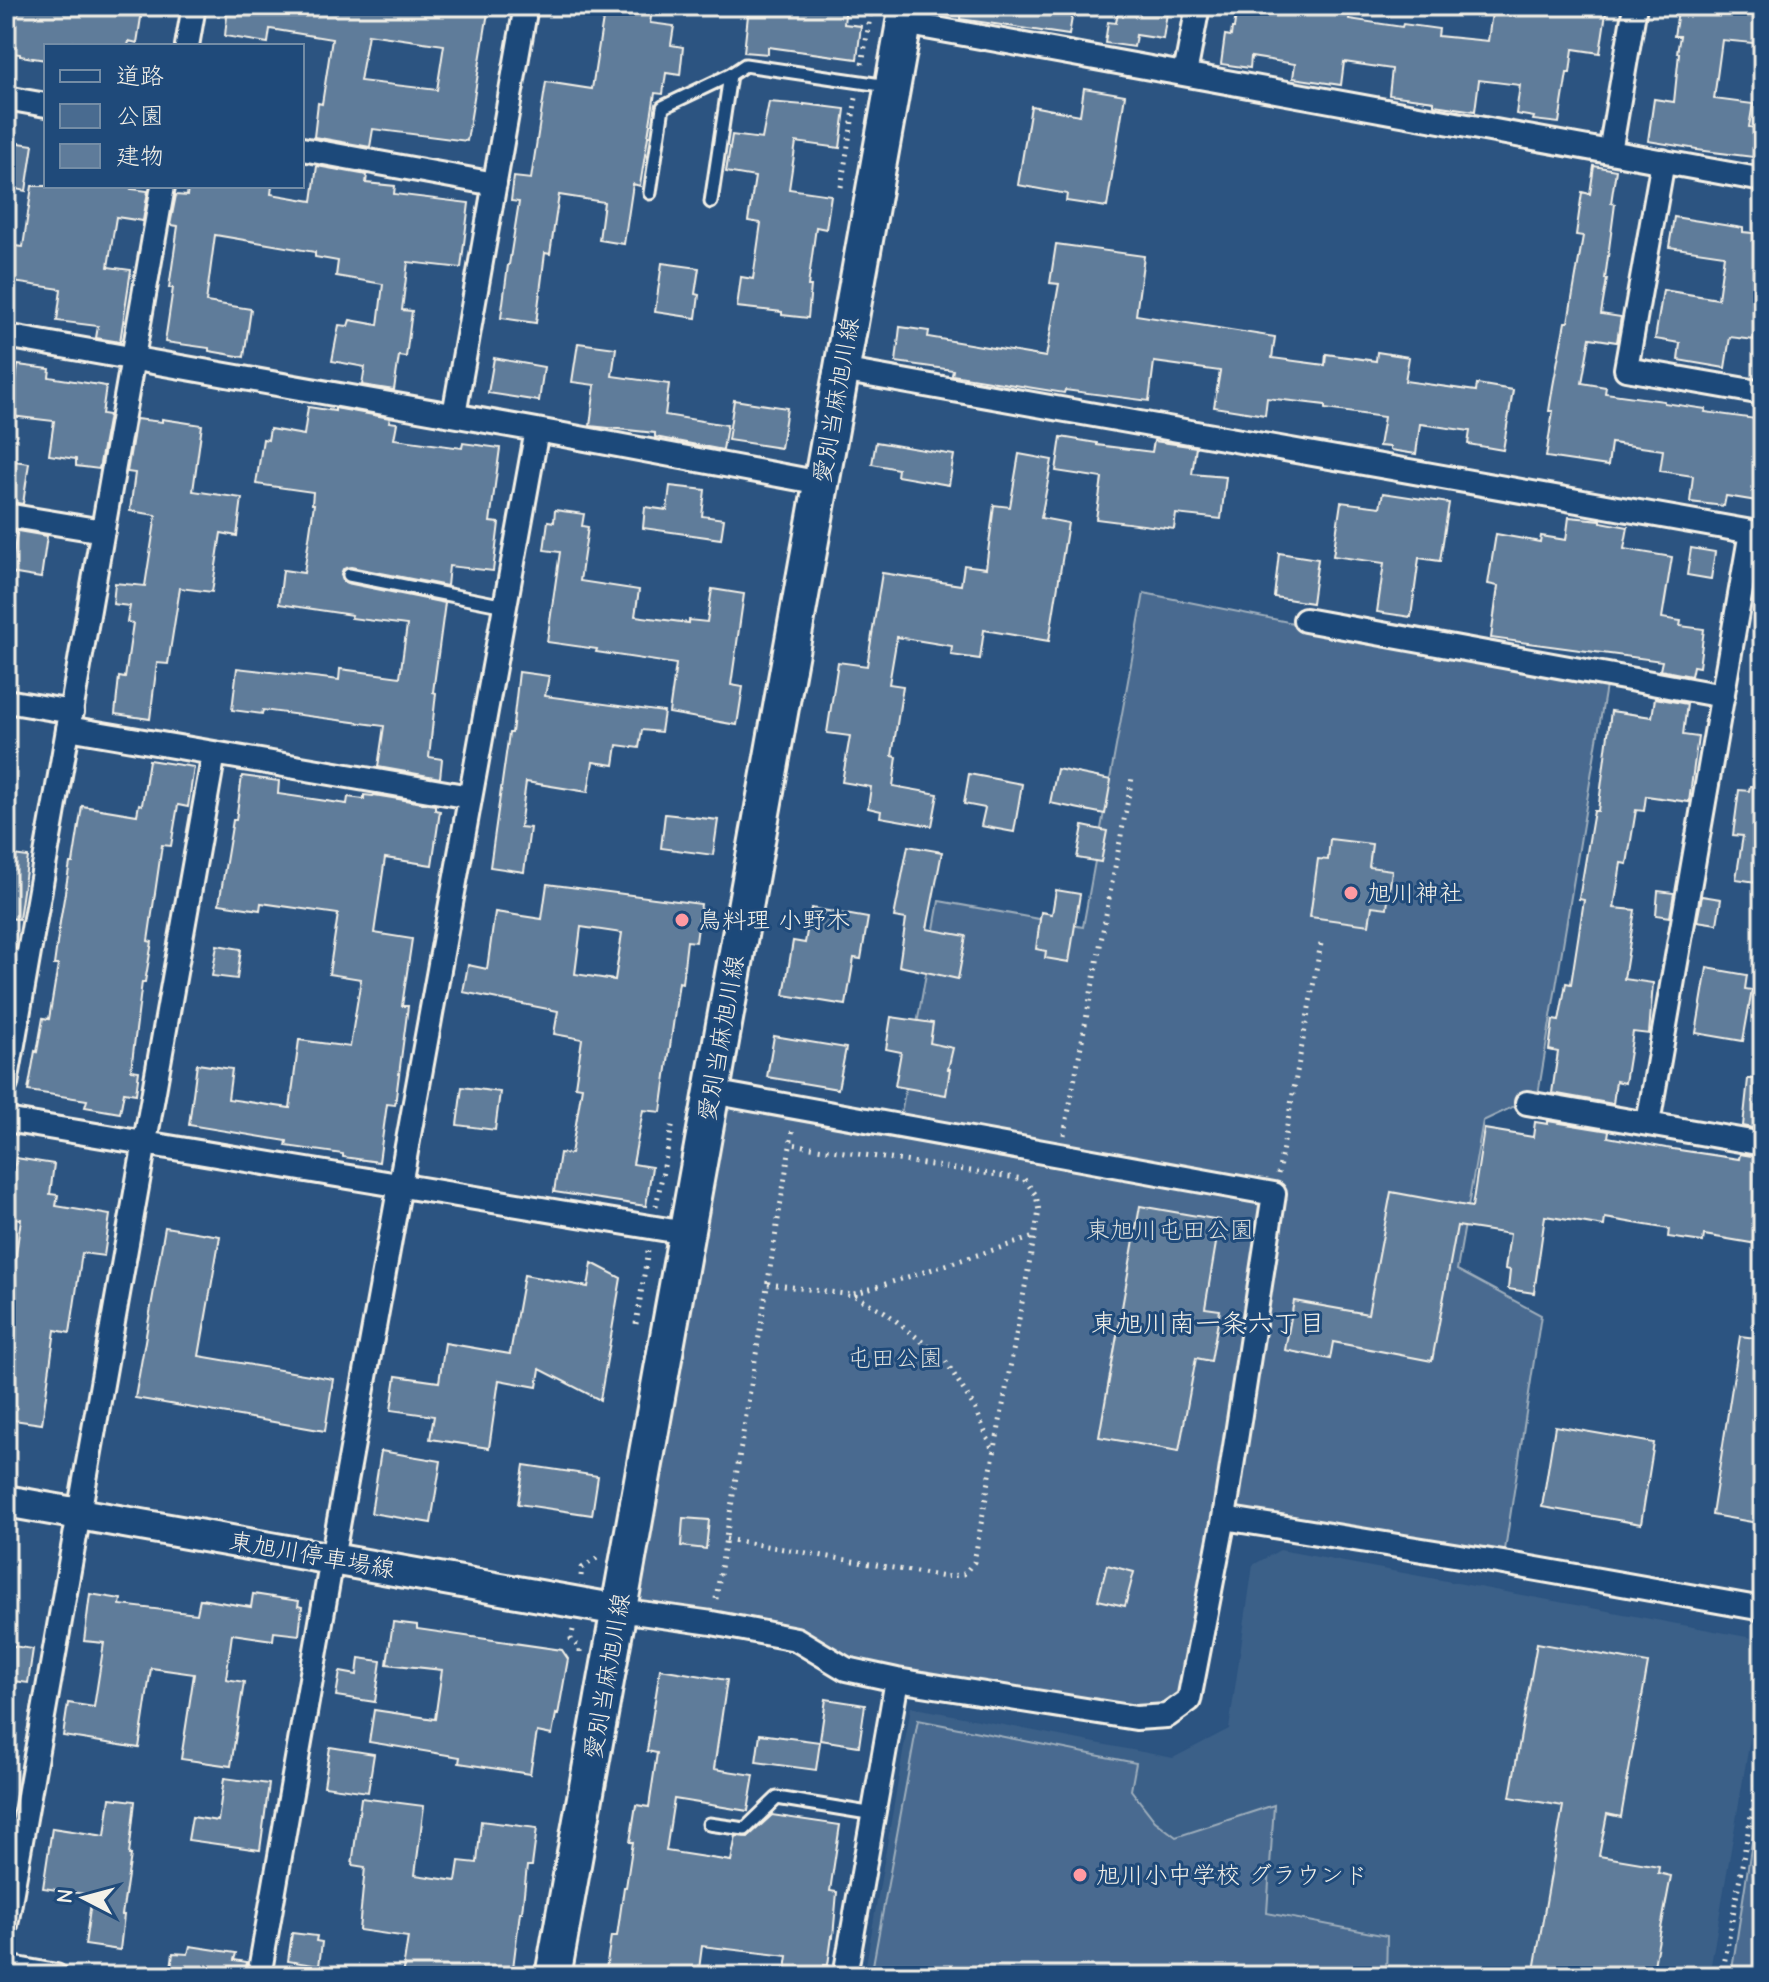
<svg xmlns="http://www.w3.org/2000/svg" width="1769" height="1982" font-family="'Comic Neue','Klee One',sans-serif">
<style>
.built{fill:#3b6088}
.green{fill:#496b90;stroke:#9eaebc;stroke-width:2}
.building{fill:#5e7b9a;stroke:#f4f1e8;stroke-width:2;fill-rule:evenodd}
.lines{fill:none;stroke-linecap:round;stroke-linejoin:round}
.service-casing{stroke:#f4f1e8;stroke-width:17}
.minor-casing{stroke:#f4f1e8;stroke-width:28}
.secondary-casing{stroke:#f4f1e8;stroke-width:36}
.primary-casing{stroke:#f4f1e8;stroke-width:40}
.path{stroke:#f4f1e8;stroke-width:5;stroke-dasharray:2 6;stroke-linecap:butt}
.service{stroke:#1f4a7a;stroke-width:11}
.minor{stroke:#1f4a7a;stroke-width:22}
.secondary{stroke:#1f4a7a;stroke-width:30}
.primary{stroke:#1f4a7a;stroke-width:34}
.poi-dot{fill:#ff9aa2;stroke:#1f4a7a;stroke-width:3}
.labels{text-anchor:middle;stroke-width:6;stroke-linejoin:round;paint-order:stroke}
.street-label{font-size:24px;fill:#f4f1e8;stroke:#1f4a7a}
.poi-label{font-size:24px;fill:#f4f1e8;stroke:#1f4a7a;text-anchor:start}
.park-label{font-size:24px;fill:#dadddb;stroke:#1f4a7a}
.neighbourhood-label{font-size:26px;fill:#f4f1e8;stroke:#1f4a7a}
</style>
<rect width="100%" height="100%" fill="#2c5481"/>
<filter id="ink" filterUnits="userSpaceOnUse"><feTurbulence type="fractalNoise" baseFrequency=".0125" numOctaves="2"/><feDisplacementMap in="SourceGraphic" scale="16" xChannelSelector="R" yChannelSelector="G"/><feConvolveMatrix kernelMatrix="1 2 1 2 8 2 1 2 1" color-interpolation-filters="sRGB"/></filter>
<g filter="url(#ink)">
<!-- built -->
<path class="built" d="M1280 1550 1763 1640V1664L1709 1976H864L911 1707 1173 1758 1229 1729 1253 1565Z"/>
<!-- green -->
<path class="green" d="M1144 593 1606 686 1538 1095 1483 1121 1457 1270 1541 1315 1503 1563 1225 1518 1189 1700 1167 1716 846 1669 796 1639 619 1610 712 1092 899 1125 939 901 1083 927Z
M918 1720 1136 1763 1131 1790 1155 1821 1176 1837 1274 1805 1267 1913 1387 1936 1386 1976H871Z
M1756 1816 1763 1818V1976H1731Z"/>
<!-- building -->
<path class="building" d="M6 6H65L99 11 100 6H105L142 11 137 43 129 41 128 46H103L74 42V46H46V60L20 56V54L6 52Z
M228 6H489L467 141 373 129 370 147 314 137 318 103 322 104 332 39 270 29 268 43 225 36ZM368 34 444 45 437 90 360 81Z
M605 6H653L650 23 674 26 671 45 683 47 680 75 666 73 663 94 655 93 640 186 633 184 624 244 599 240 604 202 559 195 550 254 545 253 536 323 501 318 508 265H509L519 202 511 201 514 177 531 179 546 82 592 89Z
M749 6H846L844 24 861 26 857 59 768 47V54L744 52Z
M961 6H1074L1069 35 960 19Z
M1119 6H1168L1163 39 1136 35 1134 47 1105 43 1108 22 1116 23Z
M1237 6H1272L1322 11 1323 6 1350 9 1349 19 1402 27 1403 24 1439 29 1438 36 1488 41 1493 6H1607L1600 53 1573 49 1570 73H1567L1559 123 1533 120 1534 117 1516 114 1520 85 1479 80 1475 111 1434 105V101L1389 95 1392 69 1344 62 1341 85 1293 78 1295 64 1251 57 1250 68 1221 64 1225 35 1231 36 1232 28H1234Z
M1679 6H1763V44L1722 40 1714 99 1753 104 1749 127 1763 129V156L1754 155 1753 157 1697 150V149L1648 141 1654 99 1674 102 1679 53H1677L1680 36H1674Z
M1084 88 1125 95 1107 207 1066 201 1067 194 1018 185 1031 106 1080 115Z
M769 102 804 105V104L845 109 840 148 796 142 789 189 831 195 826 229 816 227 808 286H811L808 318 782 315V312L737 307 741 277 753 279 761 223 748 221 755 177 726 172 732 135 762 139Z
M12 142 33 145 26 191 6 187V146L11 147Z
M317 166 367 175 366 183 395 186 394 194 469 203 461 268 408 262 402 310 412 311 406 357 399 356 394 390 362 385 365 367 332 361 339 325 348 326 350 320 378 325 383 284 336 276 338 261 315 257V252L215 235 206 302 251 309 244 357 209 351V348L165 342 173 288H169L178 226 170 225 176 195 187 196 188 186H272L271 194 312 201Z
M1594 166 1616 170 1611 203 1615 204 1605 279H1607L1601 314 1621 317 1617 342 1590 338 1582 383 1606 387 1605 393 1664 401V403L1706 409 1705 412 1763 420V502L1726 496 1724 506 1690 502 1693 476 1660 471 1663 450 1611 443 1608 466 1546 457 1553 411H1549L1553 386 1565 322H1568L1583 236 1576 235 1582 192 1590 194Z
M32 186H132L131 189 148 191 143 221 116 217 108 267 131 270 120 342 96 338 98 326 57 321 61 289 6 281V245L23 247Z
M1674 217 1743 228V232L1763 234V282L1754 340 1730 337 1725 368 1678 360 1680 343 1655 339 1663 290 1718 299 1724 255 1669 247Z
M1056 244 1144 256 1136 315 1275 337 1272 358 1325 365 1326 354 1376 361 1377 352 1409 357 1405 381 1476 391 1477 384 1513 390 1503 450 1468 444 1470 431 1420 424 1416 454 1390 450V447L1379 446 1384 417 1325 409V405L1267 398 1265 415 1214 407 1220 371 1154 362 1149 401 1065 390 1064 393 952 375 953 370 896 362 900 327 929 331 928 337 1046 357 1059 284 1050 283Z
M662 263 699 268 695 294 699 295 696 318 655 312Z
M578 343 616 348 612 376 669 384 665 415 727 425 723 450 655 437V433L590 426 595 385 572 382Z
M494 358 544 367 539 401 488 393Z
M18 365 50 369 49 377 106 386 102 414 109 415 99 469 76 466V459L49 455 54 421 11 416Z
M734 400 787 408 781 448 728 440Z
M308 407 335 411V408L390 418 389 422 397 423 394 439 462 448 463 443 500 448 490 522 499 523 493 571 449 566 447 586 351 567 343 569 341 574 343 581 347 583 445 603 433 692 436 693 429 757 442 759 440 778 378 767 384 726 263 710 262 714 232 710 237 668 339 680 340 669 400 677 407 625 351 618 352 615 279 604 283 570 304 573 314 504H312L313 492 256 484 263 439 268 440 270 429 304 435Z
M136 419 162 422V419L202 425 193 491 242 498 237 536 221 533 212 592 180 588 168 664 157 663 150 719 115 714 119 677 125 678 133 623 127 622 130 606 113 604 115 583 145 586 156 515 130 511 135 473 127 472Z
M1061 437 1097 443V445L1152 452 1154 441 1196 447 1192 474 1226 477 1221 519 1176 514 1174 529 1096 519 1102 478 1056 471Z
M876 442 954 455 949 485 897 476 898 469 872 464Z
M1019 454 1052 460 1041 518 1068 523 1049 641 984 630 980 659 951 655 952 646 897 637 889 684 903 686 892 756 897 757 893 786 938 794 932 826 880 817 881 811 868 808 871 787 842 782 850 736 827 733 838 662 867 666 882 573 961 585 964 565 986 568 994 505 1010 507Z
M6 460 29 463 23 504 6 501Z
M670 486 705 490 702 516 724 519 721 539 643 528 645 507 667 510Z
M1383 493 1449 503 1440 561 1419 558 1411 617 1377 612 1384 563 1333 556 1341 502 1380 507Z
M555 510 584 514 582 526 588 527 580 581 639 590 635 616 689 623V620L707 622 712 589 744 594 731 685 743 687 737 725 669 713 676 664 596 652 597 649 547 642 560 552 544 550 548 521 554 522Z
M1569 517 1601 520V522L1628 527 1624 549 1672 557 1662 618 1681 621 1680 626 1704 629 1699 667 1693 666 1691 676 1660 670 1662 661 1491 638 1498 586 1488 584 1496 534 1540 542 1541 536 1566 540Z
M6 529 47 536 41 578 10 573 17 533 6 532Z
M1691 548 1715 552 1711 579 1687 575Z
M1279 553 1318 559 1312 603 1274 597Z
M519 672 549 676 545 696 664 712 661 732 642 730 639 748 617 745 614 765 593 762 588 792 526 782 520 827 530 828 524 872 490 867 509 733H512Z
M1655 698 1687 704 1683 735 1698 737 1689 802 1646 796 1644 811 1636 810 1627 864 1621 863 1614 908 1635 910 1624 979 1653 983 1649 1034 1633 1032 1625 1083 1616 1081 1613 1104 1552 1093 1558 1052 1549 1050 1553 1020 1559 1021 1566 983 1571 984 1584 900 1579 899 1594 811H1598L1611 711 1652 717Z
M149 760 194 767 188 807 178 805 171 846 162 845 148 941 152 942 145 982H142L131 1070 139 1071 136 1094 124 1092 120 1113 85 1107 87 1100 28 1091 35 1051 37 1052 43 1018 49 1019 58 965H54L60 922 70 863H73L82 806 137 815 139 804 142 805Z
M1057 769 1111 780 1105 814 1050 803Z
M969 774 1022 784 1014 832 981 826 985 808 964 804Z
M242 776 279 781 278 794 347 804 348 797 364 799V795L373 796 374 795 435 805V810L440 811 432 865 385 858 374 933 412 939 402 1006H408L395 1105 387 1104 379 1162 343 1157V1154L286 1146 287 1141 189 1125 197 1064 232 1069 228 1099 290 1108 299 1040 350 1047 361 979 329 974 338 914 261 903 260 910 219 904 233 820H236Z
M1750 786 1763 787V883L1736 879 1743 836 1733 835 1739 790 1749 791Z
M665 814 718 820 713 855 661 848Z
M1083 826 1107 831 1101 862 1077 858Z
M1330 839 1372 844 1369 867 1392 870 1387 908 1372 906 1369 925 1310 917 1318 859 1328 860Z
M908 846 942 852 927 929 966 936 958 979 899 966 906 919 894 917Z
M6 854 28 857 19 919 6 918Z
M547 884 701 904 696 942 687 941 682 983 679 982 661 1112 643 1110 633 1164 652 1167 646 1206 554 1192 560 1153 571 1154 582 1087 575 1086 582 1039 554 1034 558 1011 463 992 468 965 487 969 495 912 542 919ZM581 927 622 933 615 980 575 974Z
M1056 890 1080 894 1069 962 1045 958 1046 951 1036 949 1041 912 1052 914Z
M1658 891 1674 893 1670 917 1656 915Z
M1702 896 1721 899 1717 924 1697 921Z
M811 908 868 918 861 959 854 958 846 1005 784 995 793 941 805 943Z
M217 945 241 949 237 979 212 976Z
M1707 968 1747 975 1745 989 1752 990 1743 1041 1696 1033Z
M891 1017 933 1023 930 1043 953 1048 948 1069H950L946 1095 895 1086 901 1052 886 1049Z
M774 1036 846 1048 838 1089 767 1077Z
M1748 1079H1763V1130L1743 1126Z
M462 1087 500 1092 495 1130 457 1125Z
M1548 1121 1609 1131 1608 1137 1666 1148 1739 1159 1740 1154 1763 1158V1245L1704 1235 1703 1242 1668 1237 1669 1229 1605 1218 1604 1226 1545 1216 1534 1293 1508 1289 1510 1270 1505 1269 1510 1234 1457 1226 1432 1361 1333 1342 1330 1359 1285 1350 1294 1301 1368 1314 1391 1192 1472 1207 1484 1129 1533 1137 1535 1122 1548 1124Z
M16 1158 54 1164 50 1194 58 1195 56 1206 110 1215 104 1256 82 1253 70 1333 55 1330 42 1424 6 1419V1295H10L21 1219 7 1217Z
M1140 1206 1220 1220 1205 1308 1220 1310 1211 1361 1196 1358 1179 1451 1099 1437Z
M165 1227 220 1236 199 1356 333 1379 325 1431 135 1398Z
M592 1263 621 1278 600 1400 540 1369 537 1387 499 1380 489 1448 430 1439 434 1416 391 1410 396 1376 439 1382 445 1343 510 1354 524 1275 588 1287Z
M1740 1336 1763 1339V1524L1712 1515Z
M1555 1426 1654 1443 1641 1524 1542 1507Z
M381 1451 441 1461 431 1523 371 1513Z
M524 1465 598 1476 592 1515 518 1504Z
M683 1518 709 1520 706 1549 681 1546Z
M1107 1565 1134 1572 1125 1606 1098 1600Z
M90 1594 121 1599 120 1605 197 1614 200 1599 251 1607 253 1594 299 1601 298 1606 302 1607 299 1635 274 1632 273 1640 232 1634 226 1679 244 1682 231 1766 181 1759 194 1674 151 1668 139 1748 63 1736 68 1703 94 1707 104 1643 84 1641Z
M393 1622 417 1625V1629L562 1650 568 1659 558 1715 556 1714 552 1735 537 1732 530 1774 459 1763 460 1757 369 1742 374 1710 435 1719 442 1670 387 1664Z
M1537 1643 1648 1663 1621 1817 1607 1814 1599 1856 1659 1866 1658 1873 1671 1876 1652 1976H1533L1563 1806 1510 1797Z
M6 1645 33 1649 28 1683 6 1680Z
M359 1658 381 1661 375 1702 336 1696 340 1672 357 1675Z
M660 1669 727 1680 714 1769 754 1775 748 1811 674 1799 666 1851 731 1861 736 1836 748 1837 772 1815 840 1825 830 1891 837 1892 833 1937 832 1936 828 1965H824L823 1976H785L788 1956 702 1946 699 1969 693 1968 692 1976H605L611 1936H617L624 1887H626L633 1842H630L636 1805 649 1807 657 1753 647 1751Z
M826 1699 865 1705 859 1746 820 1740Z
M760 1734 820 1742 816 1770 756 1762Z
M330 1747 374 1754 368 1792 324 1786Z
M224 1778 269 1784 260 1850 188 1840 192 1817 218 1821Z
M110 1798 135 1801 129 1855H131L122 1915H124L120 1950 85 1945 92 1895 43 1888 52 1828 105 1836Z
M361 1798 424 1806 415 1875 456 1881 459 1861 477 1863 481 1821 537 1828 532 1866H527L522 1912H520L512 1976H402L408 1937 359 1930 365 1867 352 1865Z
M292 1933 317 1936 316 1941 322 1942 319 1966 288 1961Z
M190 1946 236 1953 234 1960 247 1962 245 1976H170L173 1953 188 1954Z"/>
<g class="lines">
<!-- service casing -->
<g class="service-casing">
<path id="service" d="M650 193 663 107 730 75
M711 202 730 75 745 65 888 86
M349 575 505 606
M6 954 28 958
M709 1824 745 1829 777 1798 874 1814"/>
</g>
<!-- minor casing -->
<g class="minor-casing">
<path id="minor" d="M904 23 1763 180
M187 46 194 6
M1185 74 1198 6
M6 98 46 105
M302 149 495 184
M1610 152 1635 6
M1663 161 1626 369 1763 393
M6 336 537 430 821 483
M841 370 1763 534
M454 415 526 6
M6 515 103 531
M1305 620 1723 696
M6 701 72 712
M68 728 470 797
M6 1084 163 186
M1527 1103 1763 1144
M6 1120 686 1233
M1648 1123 1751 532
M1224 1518 1503 1563 1763 1609
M619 1610 712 1623 796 1639 846 1669 897 1680 1136 1718 1167 1716 1189 1700 1224 1518 1274 1194 712 1092
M6 1925 214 753
M6 1967 56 1976
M259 1976 332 1559 537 430
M845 1976 897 1680"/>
</g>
<!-- secondary casing -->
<g class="secondary-casing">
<path id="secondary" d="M6 1501 619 1610"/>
</g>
<!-- primary casing -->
<g class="primary-casing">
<path id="primary" d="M553 1976 907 6"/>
</g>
<!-- path -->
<path class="path" d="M862 64 872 6
M841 187 856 98
M1064 1135 1132 778
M1278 1174 1322 938
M656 1206 673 1122
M768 1284 853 1295 885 1312 945 1360 976 1410 993 1451
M854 1294 1034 1237
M636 1324 648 1251
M726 1539 945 1577 964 1574 974 1562 1039 1211 1036 1195 1024 1179 791 1144
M581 1576 582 1568 597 1558
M716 1599 793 1128
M573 1630 571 1639 580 1649V1652
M1722 1976 1763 1749"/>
<!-- service -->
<use href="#service" class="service"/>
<!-- minor -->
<use href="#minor" class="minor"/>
<!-- secondary -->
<use href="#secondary" class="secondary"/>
<!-- primary -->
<use href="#primary" class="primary"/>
</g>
</g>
<!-- markers -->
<g class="poi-dot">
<circle cx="1351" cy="893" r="8"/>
<circle cx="682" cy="920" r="8"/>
<circle cx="1080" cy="1875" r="8"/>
</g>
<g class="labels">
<!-- street labels -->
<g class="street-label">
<text transform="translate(836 400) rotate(-80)" y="8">愛別当麻旭川線</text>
<text transform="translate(721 1038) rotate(-80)" y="8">愛別当麻旭川線</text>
<text transform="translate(312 1555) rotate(10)" y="8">東旭川停車場線</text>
<text transform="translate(607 1676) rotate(-80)" y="8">愛別当麻旭川線</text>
</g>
<!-- poi labels -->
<g class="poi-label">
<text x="1367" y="901">旭川神社</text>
<text x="698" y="928">鳥料理 小野木</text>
<text x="1096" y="1883">旭川小中学校 グラウンド</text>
</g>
<!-- park labels -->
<g class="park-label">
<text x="1170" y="1238">東旭川屯田公園</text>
<text x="895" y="1366">屯田公園</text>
</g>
<!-- neighbourhood labels -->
<g class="neighbourhood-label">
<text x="1208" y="1332">東旭川南一条六丁目</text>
</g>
</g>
<!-- margin -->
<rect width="1769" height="1982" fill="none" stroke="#1f4a7a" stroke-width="32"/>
<rect x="16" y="16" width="1737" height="1950" fill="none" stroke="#f4f1e8" stroke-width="3" filter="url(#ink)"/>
<!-- legend -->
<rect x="44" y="44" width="260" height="144" fill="#1f4a7a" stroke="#748da6" stroke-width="2"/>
<rect x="60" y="70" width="40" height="12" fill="#1f4a7a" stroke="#748da6" stroke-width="2"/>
<text x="116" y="84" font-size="24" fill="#f4f1e8">道路</text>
<rect x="60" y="104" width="40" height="24" fill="#496b90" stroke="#748da6" stroke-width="2"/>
<text x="116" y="124" font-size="24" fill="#f4f1e8">公園</text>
<rect x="60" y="144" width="40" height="24" fill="#5e7b9a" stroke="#748da6" stroke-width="2"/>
<text x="116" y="164" font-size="24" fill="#f4f1e8">建物</text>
<!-- north arrow -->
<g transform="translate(84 1898) rotate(276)" stroke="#1f4a7a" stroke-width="6" paint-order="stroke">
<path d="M0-6L14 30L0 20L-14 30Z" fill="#f4f1e8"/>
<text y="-12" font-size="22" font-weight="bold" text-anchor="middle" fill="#f4f1e8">N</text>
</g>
</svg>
